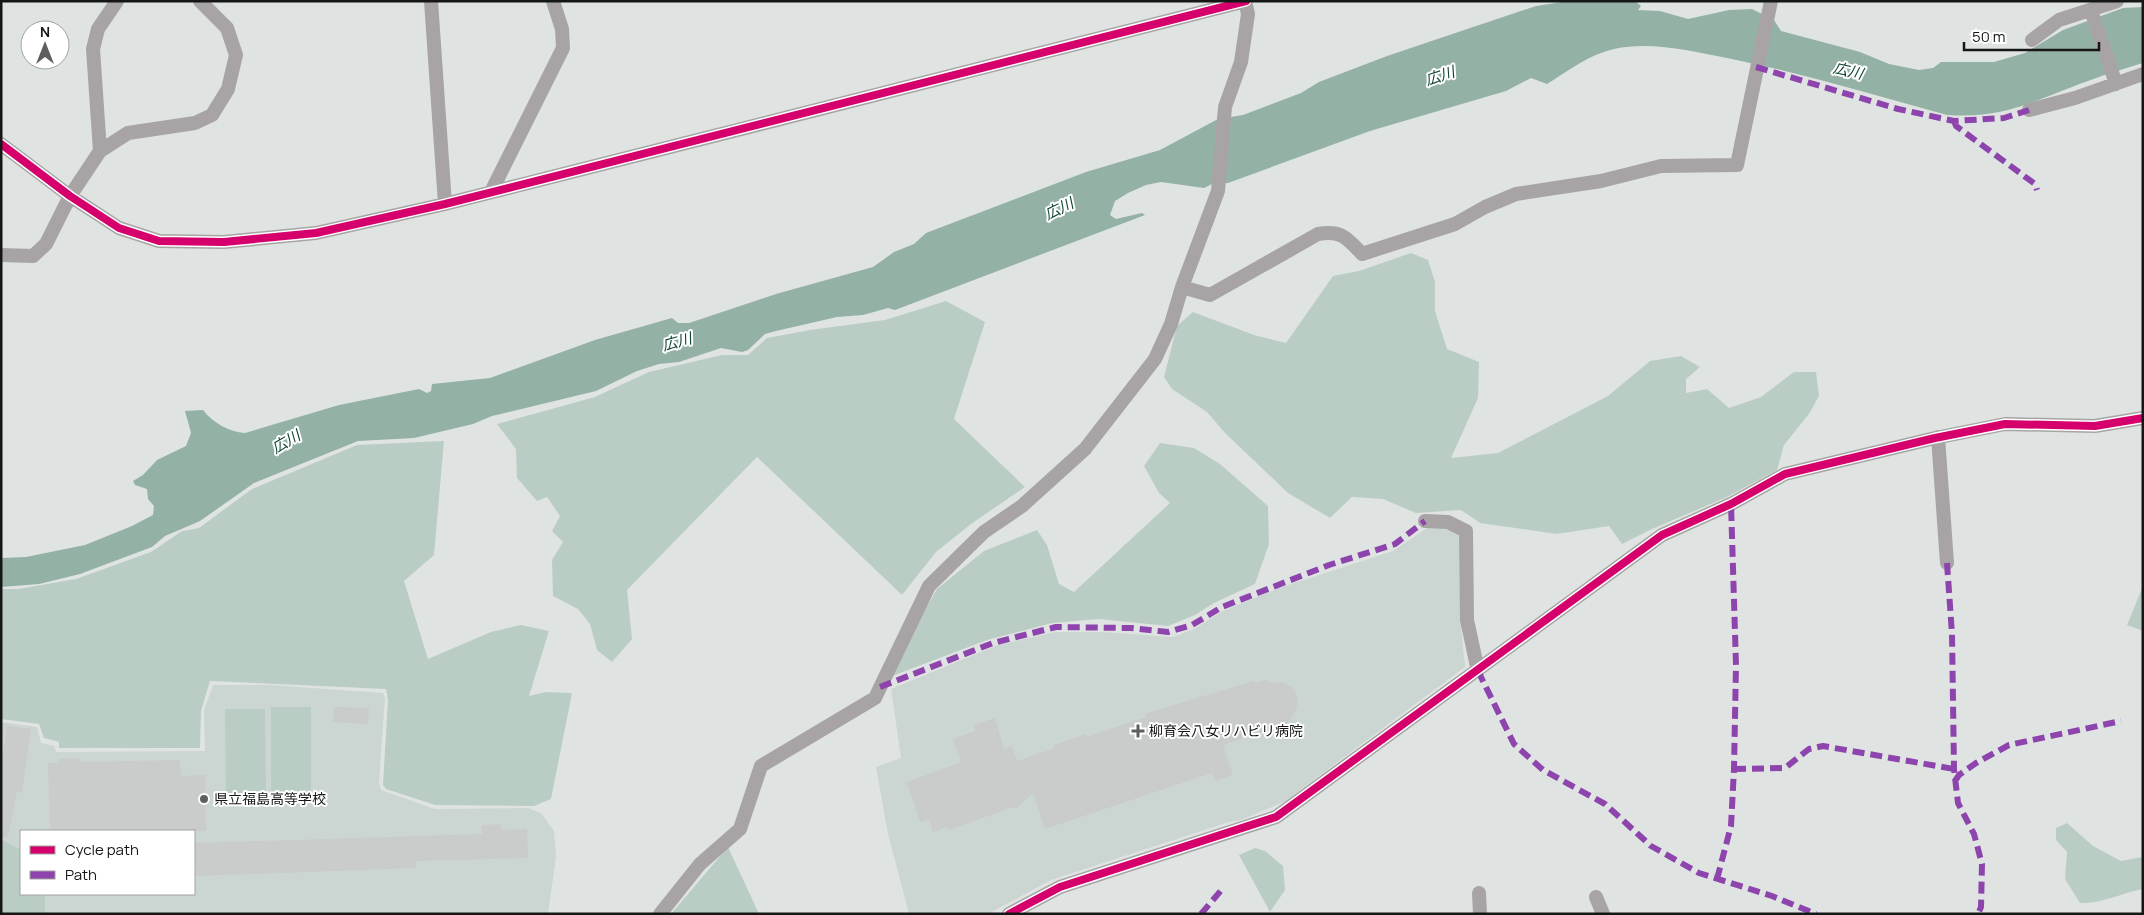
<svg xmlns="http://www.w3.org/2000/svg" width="2144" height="915" font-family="Manrope,'Noto Sans JP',sans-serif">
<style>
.built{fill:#cbd6d2;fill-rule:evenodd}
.green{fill:#bacdc5}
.water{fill:#94b1a5}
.building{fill:#c9ccca}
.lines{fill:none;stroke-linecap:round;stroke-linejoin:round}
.street{stroke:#a8a4a5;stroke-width:14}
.quiet{stroke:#8e44ad;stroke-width:6;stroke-dasharray:12 6;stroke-linecap:butt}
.cycleway-casing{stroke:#fff;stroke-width:11}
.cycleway{stroke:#d6006c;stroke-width:8}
.poi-dot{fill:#5c5f5d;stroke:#fff;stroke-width:2}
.labels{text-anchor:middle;stroke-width:4;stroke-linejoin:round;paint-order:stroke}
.poi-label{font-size:14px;fill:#151716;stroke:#fff;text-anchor:start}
.water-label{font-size:15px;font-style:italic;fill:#0d4332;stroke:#fff}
</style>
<rect width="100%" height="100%" fill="#dfe4e2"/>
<!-- built -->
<path class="built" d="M1430 526 1456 530 1462 538 1460 616 1465 667 1284 802 1241 820 1229 822 1051 880 988 914H909L888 834 876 767 901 758 891 689 998 645 1055 632H1101L1173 637 1194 629 1223 611 1282 587 1393 551Z
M213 685H271L383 693 385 698 379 783 381 790 435 809 528 808 541 813 554 831 556 857 548 914H1V722L37 727 41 743 54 746 56 752 205 751 204 710ZM21 831H194V894H21Z"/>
<!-- green -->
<path class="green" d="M1411 253 1428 260 1435 282V311L1447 349 1479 362 1478 398 1451 458 1498 453 1608 396 1650 361 1681 356 1700 367 1686 379V393L1707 389 1729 408 1761 397 1794 372H1816L1819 396 1809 414 1784 445 1777 470 1727 497 1652 529 1622 544 1609 526 1557 534 1480 523 1461 510 1416 513 1383 499 1352 497 1330 518 1288 493 1225 433 1207 412 1172 389 1164 377 1177 326 1193 312 1254 335 1286 343 1333 276 1359 271Z
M946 301 985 322 954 419 1025 487 971 524 936 552 902 595 757 457 627 590 632 639 612 662 597 650 590 624 578 609 553 596 552 560 563 542 552 531 560 516 547 497 537 501 517 478 516 449 497 424 595 397 649 372 722 355H748L767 338 810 330 885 320Z
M444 441 434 555 404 581 428 659 491 632 521 625 549 631 529 696 546 692 572 693 551 799 534 806 435 805 386 789 383 785 388 700 386 689 210 681 201 711 200 748H59V742L44 738 39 724 1 719V589H18L76 579 151 552 182 531 199 528 252 489 357 445Z
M1160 443 1194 448 1220 464 1268 506 1269 544 1255 584 1214 603 1195 615 1168 626 1099 619 1052 623 987 640 892 676 909 637 937 589 984 551 1037 530 1047 545 1059 584 1074 592 1170 503 1159 493 1144 466Z
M2143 586V631L2127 625Z
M271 707H311V793H271Z
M225 709H265L266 794H226Z
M2067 823 2093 846 2121 861 2143 857V889C2121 893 2102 904 2080 903L2065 879 2067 852 2056 840V828Z
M1 839 21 850V894H45V914H1Z
M728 847 759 914H671Z
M1255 848 1265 851 1283 866 1285 890 1270 912 1239 855Z"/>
<!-- water -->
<path class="water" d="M1562 2H1636L1641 6 1638 10 1660 11 1688 19 1729 10 1752 9 1774 20 1781 31 1860 52 1889 64 1919 70 1933 68 1941 62H1994L2025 53 2063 30 2123 8 2143 7V63C2124 69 2106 74 2088 81 2035 100 2006 119 1947 115 1874 95 1801 73 1727 58 1691 51 1651 41 1614 49 1590 54 1568 71 1547 84L1531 78 1506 91 1370 131 1228 183 1212 184 1204 188 1161 182 1146 185 1128 193 1115 201 1110 215 1116 219 1142 213 1145 215 895 310 888 308 863 315 837 317 776 331 765 334 748 350 742 352 721 348 679 362 659 364 637 371 596 391 492 416 473 424 414 438 358 441 254 483 200 521 165 536 152 547 80 574 39 584 1 587V558L26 557 85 545 132 526 153 515 154 506 148 499 147 489 135 485 133 481 143 475 157 460 186 446 191 433 185 411 203 410C212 422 229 432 245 433L339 405 419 389 427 393 431 391 432 384 490 378 595 340 672 318 678 323H689L776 294 873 267 894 252 914 244 926 233 1086 172 1160 150 1218 119 1243 115 1301 93 1319 82 1387 56 1536 6Z"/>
<!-- building -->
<path class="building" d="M1267 679 1270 683 1282 682 1291 687 1296 693 1298 703 1296 711 1287 724 1223 745 1233 775 1215 781 1212 773 1045 829 1033 793 1017 808H1011L948 830 947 827 933 832 929 819 920 822 907 782 961 762 953 739 975 731 974 725 995 718 1004 749 1012 746 1017 761 1055 748 1054 745 1086 734 1087 737 1146 717 1145 714 1253 681 1255 683Z
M334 707 369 708 368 724 333 722Z
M7 726 31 729 22 792H17L8 837H1V768Z
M79 758V762L180 760 181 776 205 775 206 831H50L48 763H59V759Z
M501 824V830L527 829 528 858 416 861V868L196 876 195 843 482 834V825Z"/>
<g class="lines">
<!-- street -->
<path class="street" d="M431 1 445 204
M2091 10 2116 84
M2032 40 2059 20 2117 1
M2029 110 2075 98 2143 74
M1 144 70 196 119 228 159 241 224 242 316 233 445 204 1246 1
M100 151 93 49 98 29 117 1
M492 190 563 48 562 29 553 1
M1 255 33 256 46 244 70 196 100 151 128 133 195 123 212 115 228 89 236 55 227 28 200 1
M1182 287 1210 295 1318 234C1342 230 1347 238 1362 254L1455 224 1485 207 1516 194 1601 181 1661 166 1737 165 1771 1
M1938 437 1947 563
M1425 521 1448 522 1466 531 1467 620 1478 671
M1479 893 1480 914
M1596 897 1603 914
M660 914 700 864 740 829 761 766 875 698 929 586 984 532 1022 506 1085 449 1155 359 1171 324 1182 287 1218 191 1225 107 1241 62 1248 14 1245 1
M1009 914 1060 887 1276 817 1662 535 1731 504 1785 474 1935 438 2005 424 2095 426 2143 418"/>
<!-- quiet -->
<path class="quiet" d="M1756 67 1898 109 1954 121 2004 118 2029 110
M1954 121 1956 126 2035 184 2037 190
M1947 563 1952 634 1954 769 1958 803 1974 834 1982 864 1981 907 1978 914
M1478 671 1514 744 1543 770 1605 804 1651 846 1699 873 1772 896 1816 914
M880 687 993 643 1056 627 1131 628 1168 632 1192 625 1222 607 1329 565 1395 544 1425 521
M1734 769 1785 768 1809 749 1823 746 1954 769
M1955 781 1959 775 1976 763 2009 745 2121 721
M1717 879 1731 826 1734 769 1736 665 1731 504
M1201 914 1224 887"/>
<!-- cycleway casing -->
<g class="cycleway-casing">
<path id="cycleway" d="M1 144 70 196 119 228 159 241 224 242 316 233 445 204 1246 1
M1009 914 1060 887 1276 817 1662 535 1731 504 1785 474 1935 438 2005 424 2095 426 2143 418"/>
</g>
<!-- cycleway -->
<use href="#cycleway" class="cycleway"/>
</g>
<!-- markers -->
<g class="poi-dot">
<path d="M1135.5 723.5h5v5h5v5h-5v5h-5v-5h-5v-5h5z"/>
<circle cx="204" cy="799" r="5"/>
</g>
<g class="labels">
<!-- poi labels -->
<g class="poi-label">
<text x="1149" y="736">柳育会八女リハビリ病院</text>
<text x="214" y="804">県立福島高等学校</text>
</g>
<!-- water labels -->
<g class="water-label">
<text transform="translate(1848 71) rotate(13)" y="5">広川</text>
<text transform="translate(1440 76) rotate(-18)" y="5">広川</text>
<text transform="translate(1059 209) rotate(-26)" y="5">広川</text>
<text transform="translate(677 342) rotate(-15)" y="5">広川</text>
<text transform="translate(286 442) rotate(-30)" y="5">広川</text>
</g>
</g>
<!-- border -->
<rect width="2144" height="915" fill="none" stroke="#151716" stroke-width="5"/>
<!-- legend -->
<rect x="20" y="830" width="175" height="65" fill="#ffffff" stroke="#a1a2a2"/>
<rect x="30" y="846" width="25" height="8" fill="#d6006c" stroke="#a1a2a2"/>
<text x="65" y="855" font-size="15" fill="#151716">Cycle path</text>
<rect x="30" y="871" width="25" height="8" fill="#8e44ad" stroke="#a1a2a2"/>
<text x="65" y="880" font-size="15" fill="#151716">Path</text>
<!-- north arrow -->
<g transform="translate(45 45)"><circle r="24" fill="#ffffff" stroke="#a1a2a2"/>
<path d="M0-4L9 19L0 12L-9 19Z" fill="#5c5f5d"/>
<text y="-8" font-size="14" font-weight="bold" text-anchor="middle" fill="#151716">N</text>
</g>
<!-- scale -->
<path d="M1964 42v8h135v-8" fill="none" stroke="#151716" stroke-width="2.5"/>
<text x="1972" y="42" font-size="15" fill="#151716" stroke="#ffffff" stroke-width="4" paint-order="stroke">50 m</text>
</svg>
